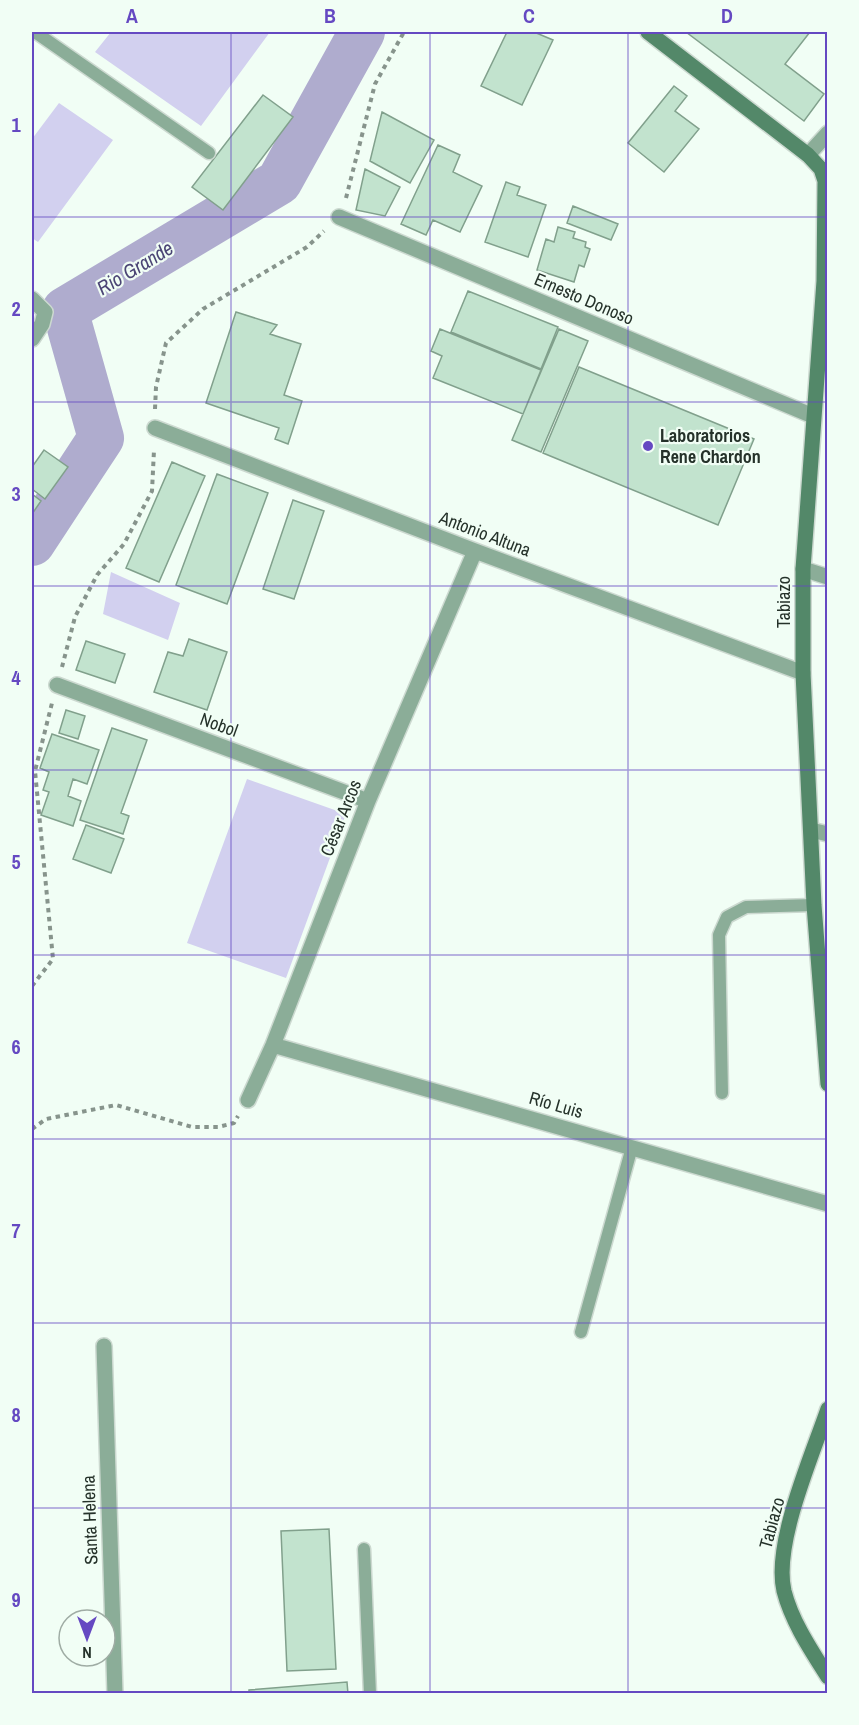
<svg xmlns="http://www.w3.org/2000/svg" width="859" height="1725" font-family="'Archivo Narrow',sans-serif">
<style>
.green{fill:#d2d0ef}
.lines{fill:none;stroke-linecap:round;stroke-linejoin:round}
.river{stroke:#afacce;stroke-width:46}
.building{fill:#c2e3ce;stroke:#81a08c;stroke-width:1.5}
.lane-casing{stroke:#ccd9d0;stroke-width:15}
.street-casing{stroke:#ccd9d0;stroke-width:18}
.secondary-casing{stroke:#ccd9d0;stroke-width:18}
.path{stroke:#87948c;stroke-width:4;stroke-dasharray:4.5 4.5;stroke-linecap:butt}
.lane{stroke:#8bad98;stroke-width:12}
.street{stroke:#8bad98;stroke-width:15}
.secondary{stroke:#538869;stroke-width:15}
.grid{fill:none;stroke:#6549c2;stroke-width:1.5;stroke-opacity:0.55}
.poi-dot{fill:#6549c2;stroke:#f1fef5;stroke-width:2}
.labels{text-anchor:middle;stroke-width:4.5;stroke-linejoin:round;paint-order:stroke}
.street-label{font-size:18px;fill:#25322a;stroke:#f1fef5}
.poi-label{font-size:18px;font-weight:bold;fill:#25322a;stroke:#f1fef5;text-anchor:start}
.water-label{font-size:20px;font-style:italic;fill:#4b4575;stroke:#f1fef5}
.neatline{fill:none;stroke:#6549c2;stroke-width:2}
.grid-label{font-size:20px;text-anchor:middle;font-weight:bold;fill:#6549c2}
</style>
<rect width="100%" height="100%" fill="#f1fef5"/>
<!-- green -->
<path class="green" d="M111 32H270L201 126 95 52Z
M59 103 113 140 38 242 32 238V139Z
M111 572 180 603 168 640 103 614Z
M247 779 346 814 286 978 187 943Z"/>
<g class="lines">
<!-- river -->
<path class="river" d="M32 543 101 438 65 310 279 182 362 32"/>
</g>
<!-- building -->
<path class="building" d="M507 32H534L553 40 522 105 481 86Z
M686 32H810L785 64 824 94 804 121Z
M674 86 687 96 675 111 699 129 664 172 628 143Z
M263 95 293 117 223 210 192 187Z
M382 112 434 140 410 183 370 161Z
M438 145 460 155 453 172 482 186 460 232 433 220 426 235 401 224Z
M365 169 400 187 385 216 356 210Z
M506 182 520 187 517 195 546 205 528 257 485 242Z
M573 206 618 224 611 240 567 223Z
M558 227 575 232 573 238 586 242 585 247 590 249 584 267 579 265 574 282 537 270 546 239 554 242Z
M468 291 558 327 541 369 451 332Z
M236 312 277 325 270 334 301 344 284 395 302 401 288 444 275 439 279 428 206 403Z
M440 329 541 370 523 414 433 378 442 356 431 351Z
M559 329 588 341 541 452 512 440Z
M579 367 754 439 718 525 543 453Z
M44 450 68 467 45 499 32 489V467Z
M172 462 205 476 159 582 126 568Z
M217 474 268 493 227 604 176 585Z
M32 494 41 501 32 514Z
M293 500 324 511 294 599 263 589Z
M189 639 227 652 207 710 154 692 168 652 183 656Z
M86 641 125 654 115 683 76 670Z
M66 710 85 716 78 739 59 733Z
M112 728 147 740 121 813 129 816 123 834 80 820Z
M52 734 99 750 87 784 73 779 68 796 81 801 73 826 41 815 49 792 43 790 49 772 40 768Z
M86 825 124 839 111 873 73 859Z
M329 1529 336 1669 287 1671 281 1531Z
M347 1682 348 1694H249V1690Z"/>
<g class="lines">
<!-- lane casing -->
<g class="lane-casing">
<path id="lane" d="M35 32 209 153
M722 1093 719 935 727 917 746 907 814 905
M581 1332 632 1147
M364 1549 370 1694"/>
</g>
<!-- street casing -->
<g class="street-casing">
<path id="street" d="M808 155 828 133
M339 217 813 416
M32 299 45 312 42 324 32 339
M155 428 475 551 803 673
M803 569 828 577
M57 685 368 801
M811 830 828 834
M273 1045 828 1204
M248 1100 273 1045 368 801 475 551
M104 1346 115 1694"/>
</g>
<!-- secondary casing -->
<g class="secondary-casing">
<path id="secondary" d="M648 32 808 155 821 169 825 181 824 281 803 569V673L814 905 828 1084
M828 1409C812 1456 773 1544 784 1591 792 1622 811 1650 828 1677"/>
</g>
<!-- path -->
<path class="path" d="M346 198 375 84 404 32
M155 409 156 387 166 343 203 309 307 247 324 231
M62 667 75 617 97 575 124 544 152 491 154 450
M32 986 53 959 35 771 52 703
M32 1129 46 1119 116 1105 192 1127H218L234 1123 238 1116"/>
<!-- lane -->
<use href="#lane" class="lane"/>
<!-- street -->
<use href="#street" class="street"/>
<!-- secondary -->
<use href="#secondary" class="secondary"/>
</g>
<!-- grid -->
<path class="grid" d="M231 32V1694M430 32V1694M628 32V1694M32 217H828M32 402H828M32 586H828M32 770H828M32 955H828M32 1139H828M32 1323H828M32 1508H828"/>
<!-- markers -->
<circle class="poi-dot" cx="648" cy="446" r="6"/>
<g class="labels">
<!-- street labels -->
<g class="street-label">
<text transform="translate(584 299) rotate(23)" y="6">Ernesto Donoso</text>
<text transform="translate(485 534) rotate(21)" y="6">Antonio Altuna</text>
<text transform="translate(784 602) rotate(-90)" y="6">Tabiazo</text>
<text transform="translate(219 725) rotate(20)" y="6">Nobol</text>
<text transform="translate(341 818) rotate(-68)" y="6">César Arcos</text>
<text transform="translate(556 1105) rotate(16)" y="6">Río Luis</text>
<text transform="translate(90 1520) rotate(-92)" y="6">Santa Helena</text>
<text transform="translate(772 1523) rotate(-75)" y="6">Tabiazo</text>
</g>
<!-- poi labels -->
<g class="poi-label">
<text x="660" y="442">Laboratorios<tspan x="660" dy="21">Rene Chardon</tspan></text>
</g>
<!-- water labels -->
<g class="water-label">
<text transform="translate(135 268) rotate(-31)" y="7">Rio Grande</text>
</g>
</g>
<!-- border -->
<rect width="859" height="1725" fill="none" stroke="#f1fef5" stroke-width="66"/>
<!-- north arrow -->
<g transform="translate(87 1638) rotate(180)"><circle r="28" fill="#f1fef5" stroke="#9faca4" stroke-width="1.5"/>
<path d="M0-4.5L10 22L0 15L-10 22Z" fill="#6549c2"/>
<text y="-9" font-size="16" font-weight="bold" text-anchor="middle" fill="#25322a">N</text>
</g>
<rect x="33" y="33" width="793" height="1659" class="neatline"/>
<g class="grid-label">
<text x="132" y="23">A</text>
<text x="330" y="23">B</text>
<text x="529" y="23">C</text>
<text x="727" y="23">D</text>
<text x="16" y="132">1</text>
<text x="16" y="316">2</text>
<text x="16" y="501">3</text>
<text x="16" y="685">4</text>
<text x="16" y="869">5</text>
<text x="16" y="1054">6</text>
<text x="16" y="1238">7</text>
<text x="16" y="1422">8</text>
<text x="16" y="1607">9</text>
</g>
</svg>
